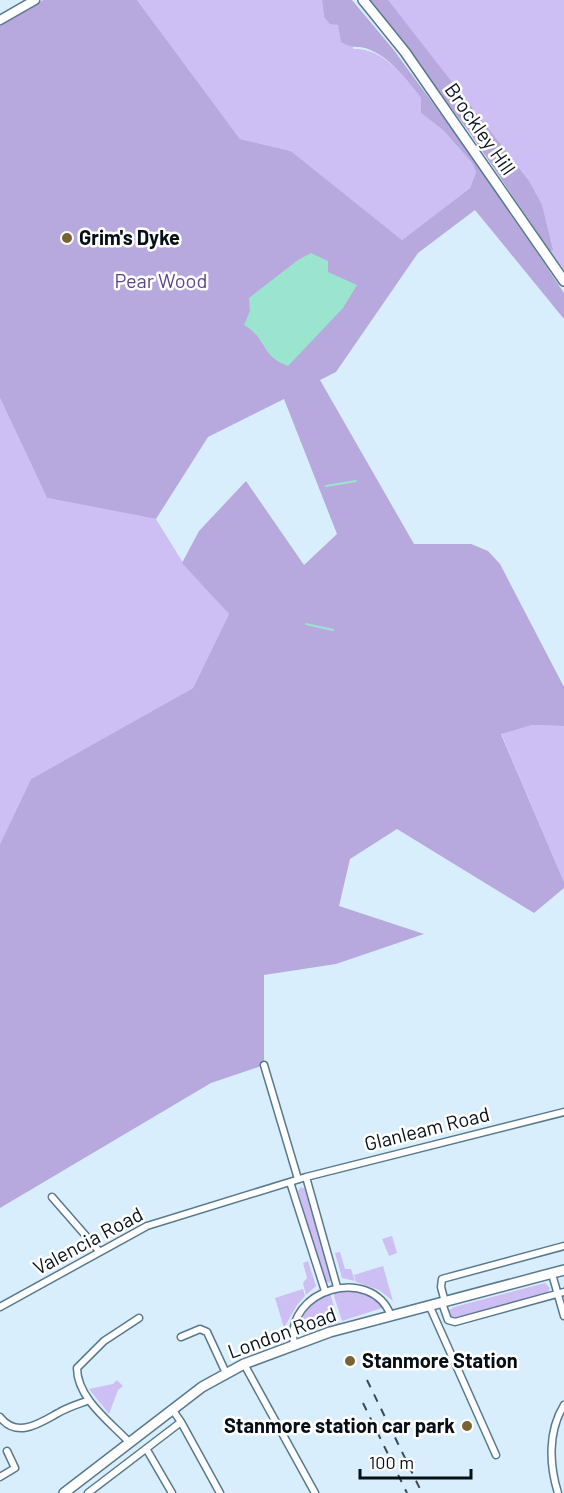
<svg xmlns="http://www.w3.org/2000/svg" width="564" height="1493" font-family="Barlow,sans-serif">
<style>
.green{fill:#cdbef3}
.forest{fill:#b7a8de}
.water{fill:#9be4cf}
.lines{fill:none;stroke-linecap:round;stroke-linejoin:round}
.stream{stroke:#9be4cf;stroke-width:2}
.street-casing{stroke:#58798d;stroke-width:9}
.secondary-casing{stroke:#58798d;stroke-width:11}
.primary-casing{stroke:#58798d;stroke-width:12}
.street{stroke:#fff;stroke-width:6}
.secondary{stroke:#fff;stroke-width:8}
.primary{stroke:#fff;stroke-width:9}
.rail{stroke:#3c4a54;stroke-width:2;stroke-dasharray:8 8;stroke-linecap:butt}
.poi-dot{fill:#7b6233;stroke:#fff;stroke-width:2}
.labels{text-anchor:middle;stroke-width:5;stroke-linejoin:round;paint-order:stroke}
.street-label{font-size:20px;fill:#040f17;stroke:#fff}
.poi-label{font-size:20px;font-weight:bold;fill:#040f17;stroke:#fff;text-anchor:start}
.park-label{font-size:20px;fill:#5c4589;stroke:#fff}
</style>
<rect width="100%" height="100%" fill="#d9eefc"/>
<!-- green -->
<path class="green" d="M137 0H322L324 17 338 25 354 49C383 48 404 76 421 98V113L444 131 472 163 476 172 470 188 402 240 291 151 240 139Z
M370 0H564V271L470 133Z
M0 398 47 498 156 519 182 561 229 614 193 688 31 779 0 844Z
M532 725 564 726V882L501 733Z
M301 1187 305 1189 331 1280 329 1283 325 1281 298 1191Z
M392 1236 397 1253 389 1256 382 1239Z
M340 1252 345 1269H351L355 1281 342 1278 335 1253Z
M308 1261 316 1286 306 1295 303 1283 307 1278 303 1263Z
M383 1266 393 1301 379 1290 356 1282 354 1275Z
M545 1283 550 1288 547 1294 456 1319 449 1315V1310L454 1307Z
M303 1289 305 1296 297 1305 284 1328 275 1298Z
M340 1291C355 1291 374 1294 382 1308L342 1321 334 1296V1292Z
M330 1293 339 1323 298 1333 296 1328 308 1307Z
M117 1380 123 1386 118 1390 109 1414 89 1389 113 1384Z"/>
<!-- forest -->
<path class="forest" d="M43 0H137L240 139 291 151 402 240 470 188 476 172 472 163 444 131 421 113V98C407 80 390 57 368 49 357 45 355 50 341 42L338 25 330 24 324 17 322 0H352L393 49 482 170 564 293V319L475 210 418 253 336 372 320 380 414 544H471L488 551 500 564 564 687V726L532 725 501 734 564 882V888L534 913 397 829 350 859 339 906 424 934 336 964 264 975V1065L211 1083 0 1208V844L31 779 193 688 229 614 182 563 199 531 246 481 304 565 337 534 284 399 208 437 156 519 47 498 0 398V25Z
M370 0H388L529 181 542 205 553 250 550 251 470 133Z"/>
<!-- water -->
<path class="water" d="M311 253 328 261V272L357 285 343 308 288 366C260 356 268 339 244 325L250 311 249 298 298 260Z"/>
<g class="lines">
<!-- stream -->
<path class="stream" d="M326 486 356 481
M306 624 333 630"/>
<!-- street casing -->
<g class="street-casing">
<path id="street" d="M264 1065 298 1179
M306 1177 337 1287
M290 1182 325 1291
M52 1197 100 1252
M552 1274 564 1316
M445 1302 441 1287 442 1279 564 1246
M442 1303 448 1320 455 1322 564 1292
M0 1307 147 1226 306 1177 564 1112
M430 1307 496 1455
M181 1337 200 1329 207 1332 226 1373
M294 1344C284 1289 372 1264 391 1316
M244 1364 315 1493
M0 1417C17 1439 40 1423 58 1413 68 1407 79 1404 89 1400
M181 1422 220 1493
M129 1442C110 1422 77 1398 77 1368L104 1341 139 1318
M147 1450 172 1493
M0 1477 15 1468 7 1451
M88 1493 181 1422 172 1409
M558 1493C549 1464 548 1431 564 1405"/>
</g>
<!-- secondary casing -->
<g class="secondary-casing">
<path id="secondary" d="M0 20 35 0"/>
</g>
<!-- primary casing -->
<g class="primary-casing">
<path id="primary" d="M363 0 405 52 564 281
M64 1493 202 1387 244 1364 330 1332 564 1270"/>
</g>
<!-- street -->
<use href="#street" class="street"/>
<!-- secondary -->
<use href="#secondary" class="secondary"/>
<!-- primary -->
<use href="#primary" class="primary"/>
<!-- rail -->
<path class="rail" d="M367 1380 422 1493
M363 1403 407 1493"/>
</g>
<!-- markers -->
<g class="poi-dot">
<circle cx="67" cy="238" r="6"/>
<circle cx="350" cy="1361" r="6"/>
<circle cx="467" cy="1426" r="6"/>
</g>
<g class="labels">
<!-- street labels -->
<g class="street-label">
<text transform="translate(480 129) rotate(55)" y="7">Brockley Hill</text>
<text transform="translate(427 1129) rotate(-14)" y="7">Glanleam Road</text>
<text transform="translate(88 1241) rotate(-28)" y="7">Valencia Road</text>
<text transform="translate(282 1333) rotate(-20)" y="7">London Road</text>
</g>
<!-- poi labels -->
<g class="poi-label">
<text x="79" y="245">Grim's Dyke</text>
<text x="362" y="1368">Stanmore Station</text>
<text x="455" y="1433" text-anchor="end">Stanmore station car park</text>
</g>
<!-- park labels -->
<g class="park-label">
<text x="161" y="288">Pear Wood</text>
</g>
</g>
<!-- scale -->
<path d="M360 1469v9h111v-9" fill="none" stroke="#040f17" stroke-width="3"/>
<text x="369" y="1469" font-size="18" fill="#040f17" stroke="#ffffff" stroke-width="4.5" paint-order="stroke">100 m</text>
</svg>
